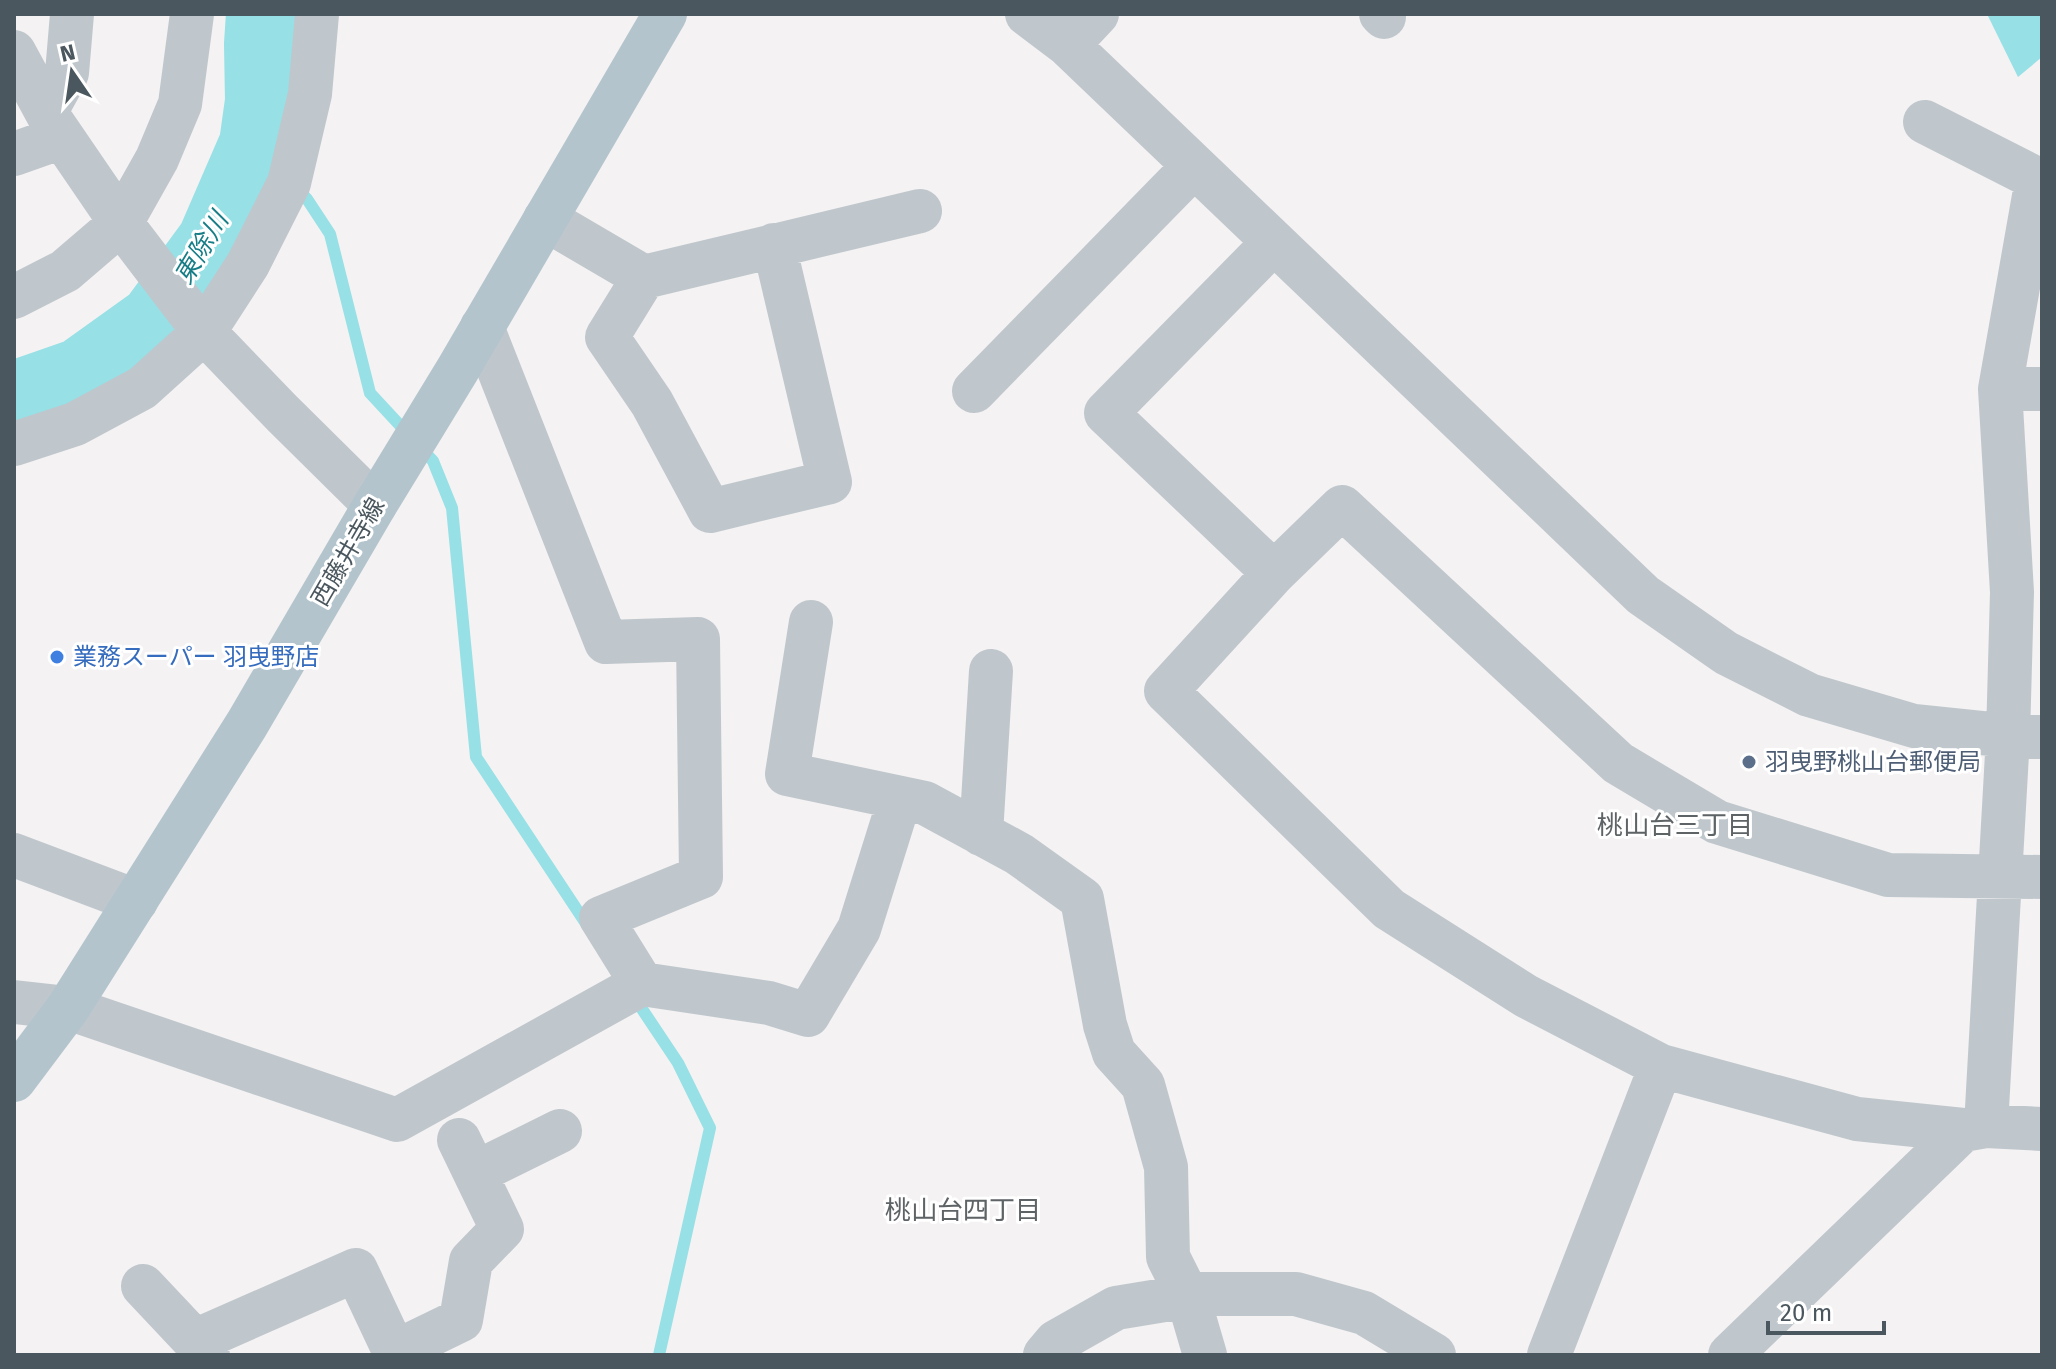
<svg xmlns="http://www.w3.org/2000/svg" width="2056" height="1369" font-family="'Fira Sans','Noto Sans JP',sans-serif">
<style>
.water{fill:#96e0e6}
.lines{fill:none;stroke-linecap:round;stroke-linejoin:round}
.stream{stroke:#96e0e6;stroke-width:12}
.river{stroke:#96e0e6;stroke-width:70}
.minor{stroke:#bfc7cd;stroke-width:44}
.major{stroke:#b4c4cd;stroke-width:44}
.shop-dot{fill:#3f7fe0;stroke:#fff;stroke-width:3}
.service-dot{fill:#5c6f8a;stroke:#fff;stroke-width:3}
.labels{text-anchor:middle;stroke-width:6;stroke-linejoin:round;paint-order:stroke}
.street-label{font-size:24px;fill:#4b575e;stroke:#fff}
.shop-label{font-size:24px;fill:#366cbe;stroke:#fff;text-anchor:start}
.service-label{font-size:24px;fill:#4e5e75;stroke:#fff;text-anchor:start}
.water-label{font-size:26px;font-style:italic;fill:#177d86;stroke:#fff}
.neighbourhood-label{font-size:26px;fill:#5e6366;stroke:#fff}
</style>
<rect width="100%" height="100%" fill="#f4f2f2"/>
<!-- water -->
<path class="water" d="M1987 14H2042V57L2018 77Z"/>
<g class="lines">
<!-- stream -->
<path class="stream" d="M254 144 282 173
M295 186 307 199 330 234 370 393 433 461 452 508 476 757 589 928
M634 997 678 1063 710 1128 659 1355"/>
<!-- river -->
<path class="river" d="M14 396 80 373 154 320 212 241 254 144 260 101 259 44 261 14"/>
<!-- minor -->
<path class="minor" d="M1027 14 1068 45 1643 595 1726 653 1809 695 1914 726 2020 737H2042
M1381 14 1384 17
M1068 45 1097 14
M14 52 52 122 121 223 204 332 282 413 375 505
M46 111 67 73 72 14
M1925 122 2037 179H2042
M14 154 62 137
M545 219 644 277 920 211
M644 277 607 337 652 403 710 511 830 482 774 245
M14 297 65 271 121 223 157 159 180 104 192 14
M482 327 606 642 698 639 701 877 601 918 642 984
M2000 389H2042
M974 391 1194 166
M14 444 75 424 142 388 204 332 248 264 289 183 310 94 317 14
M1274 573 1106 413 1274 242
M811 622 787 774 925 803 1019 854 1082 899 1105 1025 1114 1053 1143 1085 1166 1167 1168 1257 1188 1297 1205 1355
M981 834 991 671
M14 855 136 901
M2042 877 1888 875 1717 822 1618 763 1342 507 1274 573 1166 691 1389 909 1526 996 1661 1066 1857 1119 1963 1130 1986 1126 2042 1129
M14 1002 68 1008 397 1120 642 984 769 1003 808 1015 859 929 900 798
M1986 1126 2008 736 2012 592 2000 389 2037 179
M475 1173 560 1131
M143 1286 208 1355
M195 1341 356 1270 396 1355
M395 1352 461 1320 471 1261 502 1229 459 1140
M1045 1355 1056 1342 1116 1308 1201 1294H1296L1364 1313 1434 1355
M1549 1355 1661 1066
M1730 1355 1963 1130"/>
<!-- major -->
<path class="major" d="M14 1080 68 1008 247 724 375 505 458 369 665 14"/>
</g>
<!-- markers -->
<circle class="shop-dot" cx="57" cy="657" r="8"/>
<circle class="service-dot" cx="1749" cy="762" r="8"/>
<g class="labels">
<!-- street labels -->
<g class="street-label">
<text transform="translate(348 552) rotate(-60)" y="8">西藤井寺線</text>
</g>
<!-- shop labels -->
<g class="shop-label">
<text x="73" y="665">業務スーパー 羽曳野店</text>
</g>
<!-- service labels -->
<g class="service-label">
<text x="1765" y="770">羽曳野桃山台郵便局</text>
</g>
<!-- water labels -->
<g class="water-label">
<text transform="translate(201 248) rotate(-59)" y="9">東除川</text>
</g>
<!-- neighbourhood labels -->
<g class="neighbourhood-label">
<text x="1675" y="834">桃山台三丁目</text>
<text x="963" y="1219">桃山台四丁目</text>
</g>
</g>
<!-- border -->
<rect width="2056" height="1369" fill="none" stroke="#4b575e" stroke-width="32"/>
<!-- north arrow -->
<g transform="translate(72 72) rotate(347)" stroke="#ffffff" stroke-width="6" paint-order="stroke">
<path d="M0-6L14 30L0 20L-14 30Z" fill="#4b575e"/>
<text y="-12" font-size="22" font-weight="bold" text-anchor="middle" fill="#4b575e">N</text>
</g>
<!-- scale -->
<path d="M1768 1321v12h116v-12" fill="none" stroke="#4b575e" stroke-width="4"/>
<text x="1780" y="1321" font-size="24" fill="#4b575e" stroke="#ffffff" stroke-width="6" paint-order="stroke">20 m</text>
</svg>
